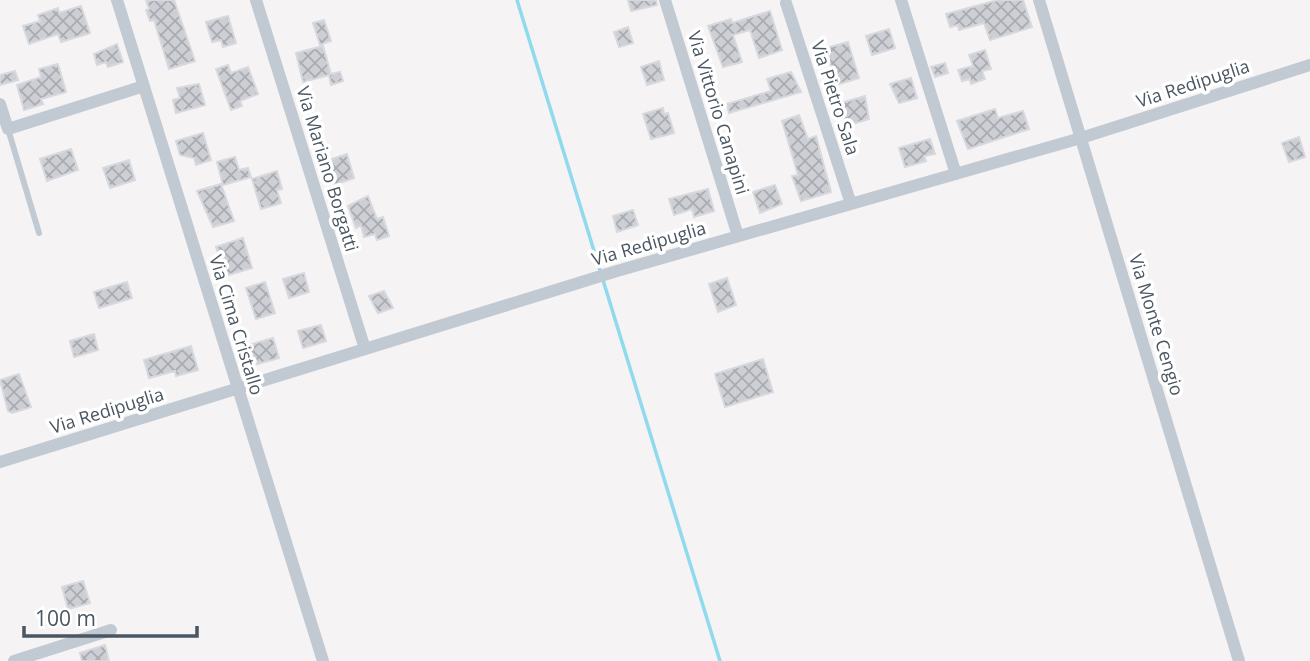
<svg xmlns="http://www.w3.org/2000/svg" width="1310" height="661" font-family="'Open Sans',sans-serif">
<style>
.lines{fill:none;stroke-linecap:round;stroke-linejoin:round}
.stream{stroke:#90daee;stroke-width:3.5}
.building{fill:url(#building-cross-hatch);stroke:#d7d9de;stroke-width:2}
.lane{stroke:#c1cad2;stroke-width:6}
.street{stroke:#c1cad2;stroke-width:12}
.labels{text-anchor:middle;stroke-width:7;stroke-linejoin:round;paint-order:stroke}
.street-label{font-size:18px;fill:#4a5661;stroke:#fff}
</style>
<defs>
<pattern id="building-cross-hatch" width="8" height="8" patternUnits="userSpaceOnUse" patternTransform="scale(1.75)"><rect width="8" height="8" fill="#cdcfd5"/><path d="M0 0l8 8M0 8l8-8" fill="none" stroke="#a8abb0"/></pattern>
</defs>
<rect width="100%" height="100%" fill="#f5f3f3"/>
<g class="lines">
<!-- stream -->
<path class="stream" d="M517 0 720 661"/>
</g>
<!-- building -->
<path class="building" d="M146 0H174L195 61 169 69 154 20 150 21 146 10 149 9Z
M628 0H656L657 5 631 11Z
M998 0H1023L1032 27 990 40 984 23 959 30 958 25 950 27 946 14Z
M81 6 90 33 61 42 58 34 29 44 23 26 40 21 38 15 58 8 59 13Z
M770 11 782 50 759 58 750 30 733 35 742 62 723 67 708 26 731 19 732 23Z
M228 16 236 43 223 47 221 40 212 42 206 22Z
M324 20 331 41 320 45 313 23Z
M628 27 633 43 619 47 614 32Z
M889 29 895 48 872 55 866 36Z
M848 42 859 78 836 85 826 48Z
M117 44 123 62 108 67 106 62 97 65 94 54Z
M323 46 331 74 340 72 343 81 331 85 329 75 303 82 296 53Z
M985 50 991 69 982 71 985 79 971 84 970 79 962 81 958 70 973 66 969 55Z
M659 61 664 80 647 85 641 67Z
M945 63 948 73 935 77 931 67Z
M58 64 66 92 41 99 43 104 24 110 17 85 41 77 39 69Z
M228 65 231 73 248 67 258 94 240 101 242 106 231 110 216 69Z
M15 71 18 80 0 85V75Z
M791 72 801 92 729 113 727 104 771 91 767 79Z
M911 78 917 98 899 103 890 84Z
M199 84 205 105 176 113 173 100 180 98 177 88Z
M865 96 869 119 846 126 841 103Z
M663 108 664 114 668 113 674 133 651 139 643 114Z
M995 109 998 118 1023 111 1029 129 968 149 957 121Z
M799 115 808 139 816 136 831 192 801 201 792 176 798 175 782 121Z
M203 133 211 160 196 165 194 158 180 155 176 141Z
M1299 137 1305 157 1289 162 1282 143Z
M930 139 935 154 924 156 926 161 905 167 899 148Z
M71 149 78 170 47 181 40 159Z
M347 154 354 178 334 185 326 161Z
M235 157 239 170 248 168 251 177 223 185 217 162Z
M129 160 135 180 110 188 103 168Z
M277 171 282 189 277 190 281 203 261 209 252 179Z
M221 184 234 221 213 227 197 191Z
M775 185 782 204 760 213 753 192Z
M708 189 714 211 694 217 692 209 674 215 669 199Z
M368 196 377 219 383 217 389 236 377 240 375 234 364 237 361 225 356 228 348 206Z
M633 210 638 225 617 232 613 216Z
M243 238 252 268 225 276 216 247Z
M304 273 309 292 289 298 283 279Z
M727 278 736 305 718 312 709 284Z
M127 282 132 298 99 308 94 292Z
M265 282 275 313 256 319 246 288Z
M384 291 393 308 378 313 369 296Z
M321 325 326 341 303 348 298 331Z
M94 334 98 350 74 357 70 341Z
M273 338 279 358 254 365 252 361 241 364 235 349Z
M191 346 198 370 176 376 175 371 149 378 144 360Z
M763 359 773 392 725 407 715 374Z
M19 374 31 407 12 413 8 411 0 380Z
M83 581 90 603 68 609 62 587Z
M105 645 109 661H82L80 653Z"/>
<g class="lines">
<!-- lane -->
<path class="lane" d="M8 129 39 233"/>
<!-- street -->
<path class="street" d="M117 0 323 661
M256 0 365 349
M665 0 738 236
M901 0 956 174
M1039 0 1239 661
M786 3 851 204
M0 104 8 129 144 86
M0 462 617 271 1081 138 1310 65
M14 661 111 630"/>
</g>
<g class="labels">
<!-- street labels -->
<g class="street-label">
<text transform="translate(1193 84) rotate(-18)" y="6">Via Redipuglia</text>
<text transform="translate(835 98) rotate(72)" y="6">Via Pietro Sala</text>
<text transform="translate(718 113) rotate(73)" y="6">Via Vittorio Canapini</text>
<text transform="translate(327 169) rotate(73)" y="6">Via Mariano Borgatti</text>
<text transform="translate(649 244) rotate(-16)" y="6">Via Redipuglia</text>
<text transform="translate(236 325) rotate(73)" y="6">Via Cima Cristallo</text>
<text transform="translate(1156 325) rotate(73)" y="6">Via Monte Cengio</text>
<text transform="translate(107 411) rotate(-17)" y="6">Via Redipuglia</text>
</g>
</g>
<!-- scale -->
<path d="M24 626v10h173v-10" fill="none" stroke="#4a5661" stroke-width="3.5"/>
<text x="35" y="626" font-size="21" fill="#4a5661" stroke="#ffffff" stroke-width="5" paint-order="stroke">100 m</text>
</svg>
